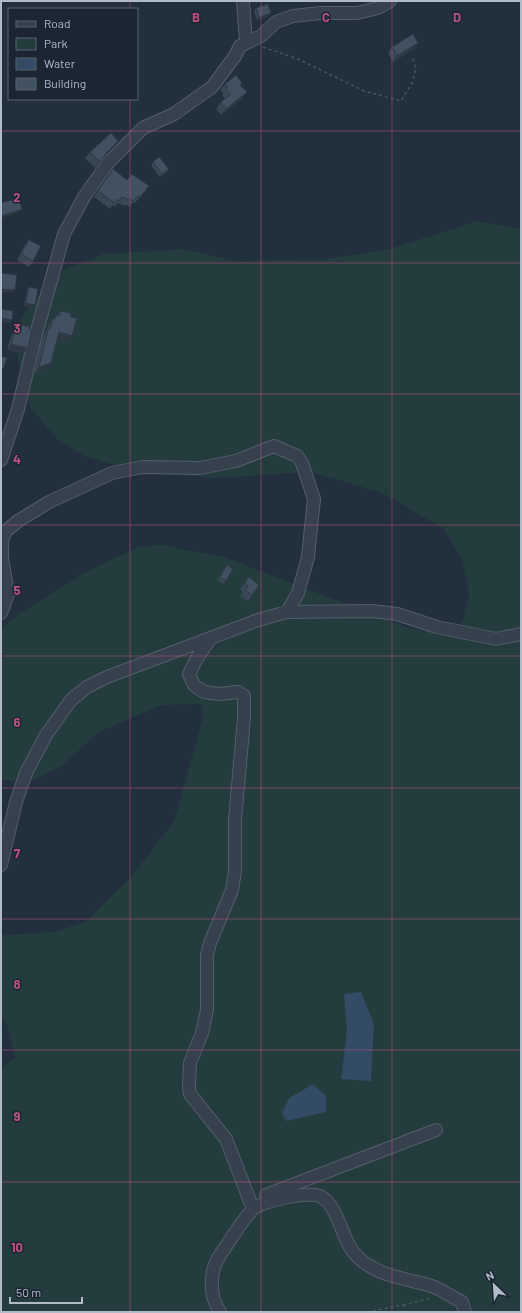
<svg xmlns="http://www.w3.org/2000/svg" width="522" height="1313" font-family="Barlow,sans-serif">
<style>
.green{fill:#243c3e}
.water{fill:#344b65}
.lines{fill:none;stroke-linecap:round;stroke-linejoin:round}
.minor-casing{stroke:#545e6b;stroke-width:14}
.path{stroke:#41595b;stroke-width:1.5;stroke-dasharray:3 3;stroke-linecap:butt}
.minor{stroke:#36414d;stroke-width:12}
.wall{fill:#394653}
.shaded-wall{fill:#2e3944}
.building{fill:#425161;stroke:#2e3944}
.grid{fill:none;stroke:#bc5181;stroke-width:1;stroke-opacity:0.55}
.grid-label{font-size:13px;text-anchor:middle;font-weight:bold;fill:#bc5181;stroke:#1b2632;stroke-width:3;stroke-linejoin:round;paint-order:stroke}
</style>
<rect width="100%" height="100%" fill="#222f3d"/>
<!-- green -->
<path class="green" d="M478 221 521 229V1312H1V1068L15 1058 6 1020 1 1017V935L53 932 85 922 131 877 174 821 203 718 201 704 161 705 99 732 63 765 30 782 1 780V629L16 616 79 576 138 547 161 545 224 557 412 629 449 635 463 622 469 594 462 559 444 529 382 493 311 472 219 478 138 472 85 456 56 438 31 408 23 384 13 334 30 305 63 270 103 254 184 249 236 261 325 259 389 249Z"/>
<!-- water -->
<path class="water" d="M361 992 374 1024 371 1081 341 1079 347 1030 344 994Z
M313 1084 326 1096V1112L286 1121 282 1113 289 1098Z"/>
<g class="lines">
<!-- minor casing -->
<g class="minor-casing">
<path id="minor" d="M243 1 246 42
M1 460 18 409 36 334 64 234 84 197 108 163 143 128 174 114 212 87 235 56 240 46 261 36 276 22 293 16 321 13H357L378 8 390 1
M1 613 8 594 2 558V540L6 531 18 521 49 502 112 473 143 467 200 468 236 461 274 446 297 456 302 463 314 499 308 557 298 593 287 612
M211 638 197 658 189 674 194 685 204 692 219 694 238 692 244 696V718L235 820V871L232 890 210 943 207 955V1010L202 1033 190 1063 189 1088 190 1094 197 1103 226 1139 253 1209
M1 865 16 802 26 773 46 735 71 700 87 687 107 677 258 620 287 612 372 611 397 614 437 627 496 639 521 634
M266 1195 436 1130
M220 1312C209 1296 209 1271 220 1255 230 1241 240 1223 252 1210 260 1201 310 1190 322 1197 325 1199 330 1204 332 1208 343 1225 344 1246 361 1260 381 1277 409 1279 432 1286 442 1290 452 1297 462 1302L465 1312"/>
</g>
<!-- path -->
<path class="path" d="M263 47 298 59 364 91 401 101 412 83 416 69 412 56
M403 1305 432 1298
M367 1312 403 1305 405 1312"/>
<!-- minor -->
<use href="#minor" class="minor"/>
</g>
<!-- wall -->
<path class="wall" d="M256 8 269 16 257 20 254 11Z
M418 43 414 49 393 62 388 53 392 47Z
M242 83 240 86 242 99 221 115 216 109 221 102 225 99 222 95 223 93 220 90 225 84Z
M114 147 103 158 95 168 85 158 90 152Z
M153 162 169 169 167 172 160 177 151 165Z
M113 169 127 180 149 186 135 203 133 202 129 207 126 204 125 206 118 203 115 207 113 205 110 209 94 197Z
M29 240 33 261 29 267 17 260 24 246Z
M29 287 32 308 24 306 27 290Z
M60 311 71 317 72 336 68 342 57 339 51 363 46 369 34 373 42 340 44 335 46 332 49 324 53 318H55Z
M22 325 29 329 28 348 23 354 7 350 11 336 15 330H18Z
M227 565 233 569 224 584 217 580Z
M249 577 259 585 248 601 240 596 243 592 240 589Z"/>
<!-- shaded-wall -->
<path class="shaded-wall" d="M271 13 269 16 257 20 259 17Z
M418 43 414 49 393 62 397 56Z
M247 92 242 99 221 115 226 109Z
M118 141 114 147 103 158 95 168 107 152Z
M169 169 167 172 160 177 162 174Z
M22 209 20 212 1 218V216Z
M1 289 15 290 13 293 1 292Z
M26 303 35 305 32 308 24 306Z
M1 318 12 320 10 323 1 322Z
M59 332 72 336 68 342 55 338Z
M11 344 28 348 23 354 7 350Z
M51 363 46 369 34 373 39 367Z"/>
<!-- building -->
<path class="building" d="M268 4 271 13 259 17 256 8Z
M413 34 418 43 397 56 392 47Z
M236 75 242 83 240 85 247 92 226 109 221 102 231 94 226 89 228 87 225 84Z
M111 133 118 141 107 152 100 162 90 152Z
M159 157 169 169 162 174 153 162Z
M113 169 127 180 132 174 149 186 140 197 138 196 133 201 130 198 129 200 122 197 119 201 117 199 115 203 98 191Z
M19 198 22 209 1 216V203Z
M29 240 41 246 33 261 21 254Z
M1 273 17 275 15 290 1 289Z
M29 287 38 289 35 305 26 303Z
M1 309 13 311 12 320 1 318Z
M60 311 71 313V317L77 318 72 336 59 332 51 363 39 367 47 334 48 329H50L53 318 55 319 57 315H60Z
M22 325 30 327 29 329 32 330 28 348 11 344 15 330 20 331Z
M1 356 7 358 3 369 1 368Z
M227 565 233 569 226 581 220 577Z
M249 577 259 585 252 595 245 590 248 586 245 583Z"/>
<!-- grid -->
<path class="grid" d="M130 1V9M261 1V1312M392 1V1312M130 99V1312M1 131H521M1 263H521M1 394H521M1 525H521M1 656H521M1 788H521M1 919H521M1 1050H521M1 1182H521"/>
<g class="grid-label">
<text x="196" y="22">B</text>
<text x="326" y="22">C</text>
<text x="457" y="22">D</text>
<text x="17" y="202">2</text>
<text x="17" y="333">3</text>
<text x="17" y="464">4</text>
<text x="17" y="595">5</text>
<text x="17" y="727">6</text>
<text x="17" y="858">7</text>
<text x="17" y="989">8</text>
<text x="17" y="1121">9</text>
<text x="17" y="1252">10</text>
</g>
<!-- border -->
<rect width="522" height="1313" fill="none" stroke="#b1bbc8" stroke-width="4"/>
<!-- legend -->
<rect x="8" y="8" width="130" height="92" fill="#1b2632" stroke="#57626e"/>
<rect x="16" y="21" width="20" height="6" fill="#36414d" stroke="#57626e"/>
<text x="44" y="28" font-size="12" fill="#b1bbc8">Road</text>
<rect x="16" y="38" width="20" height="12" fill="#243c3e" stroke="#57626e"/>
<text x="44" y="48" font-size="12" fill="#b1bbc8">Park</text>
<rect x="16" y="58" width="20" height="12" fill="#344b65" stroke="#57626e"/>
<text x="44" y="68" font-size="12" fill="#b1bbc8">Water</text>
<rect x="16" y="78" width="20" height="12" fill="#425161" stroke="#57626e"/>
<text x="44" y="88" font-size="12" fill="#b1bbc8">Building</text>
<!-- north arrow -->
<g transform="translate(494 1285) rotate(335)" stroke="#1b2632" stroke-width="3" paint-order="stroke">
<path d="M0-3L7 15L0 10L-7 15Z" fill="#b1bbc8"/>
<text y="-6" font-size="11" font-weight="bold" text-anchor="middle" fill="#b1bbc8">N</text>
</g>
<!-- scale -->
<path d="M10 1297v6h72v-6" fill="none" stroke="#b1bbc8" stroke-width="2"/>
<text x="16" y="1297" font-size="12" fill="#b1bbc8" stroke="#1b2632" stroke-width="3" paint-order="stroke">50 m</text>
</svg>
